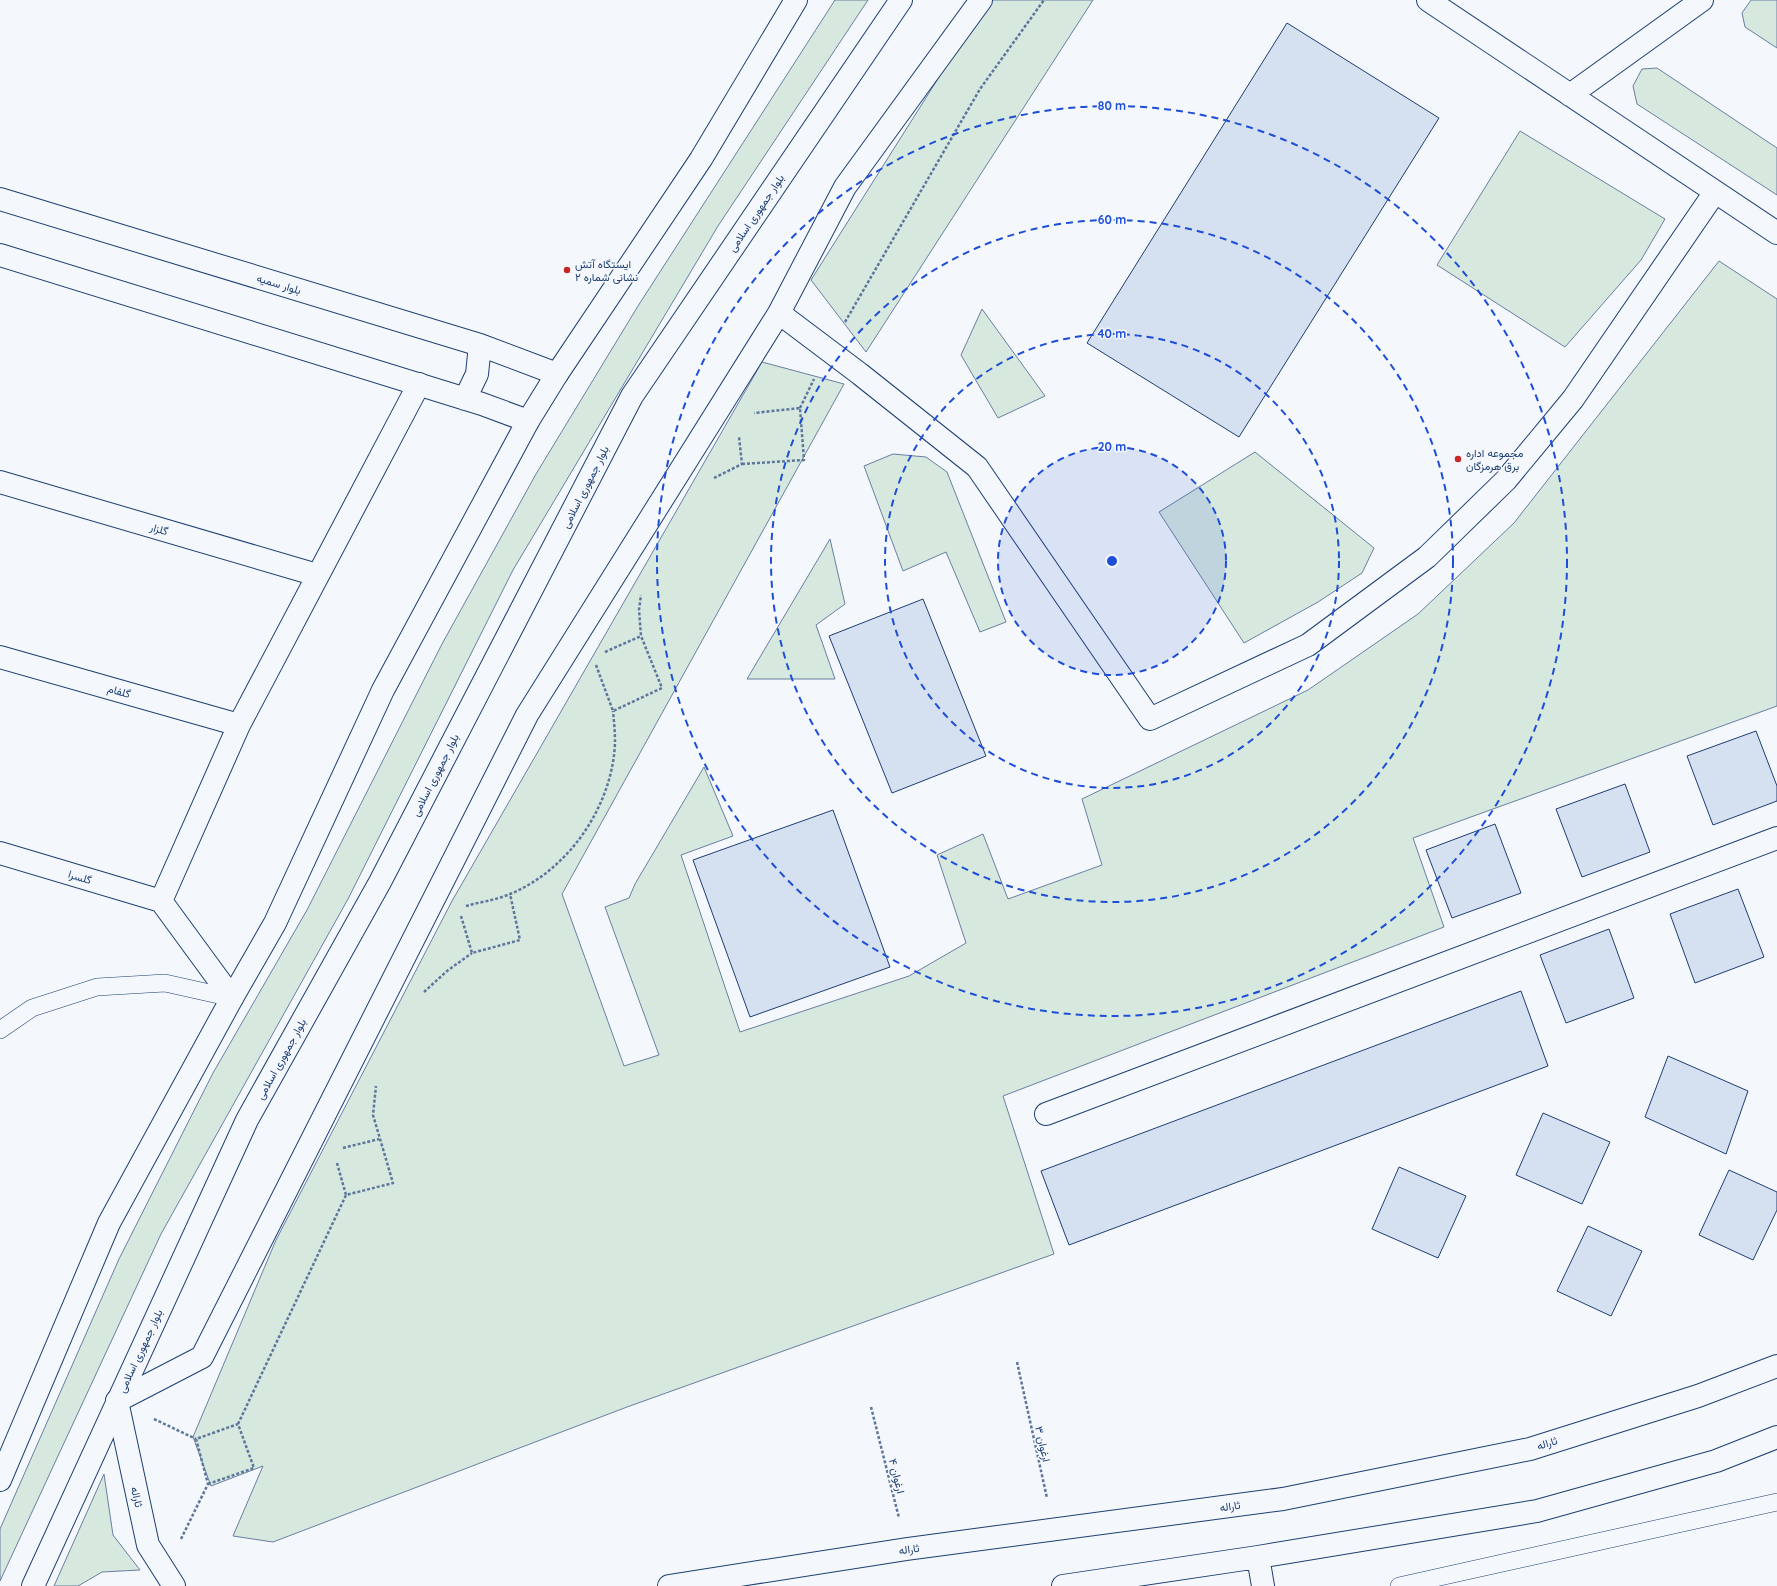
<svg xmlns="http://www.w3.org/2000/svg" width="1777" height="1586" font-family="Quicksand,Vazirmatn,sans-serif">
<style>
.green{fill:#d7e8df;stroke:#687fa3}
.building{fill:#d5e0f0;stroke:#1d3f73}
.lines{fill:none;stroke-linecap:round;stroke-linejoin:round}
.lane-casing{stroke:#1d3f73;stroke-width:18}
.street-casing{stroke:#1d3f73;stroke-width:24}
.secondary-casing{stroke:#1d3f73;stroke-width:24}
.primary-casing{stroke:#1d3f73;stroke-width:24}
.path{stroke:#5e769c;stroke-width:2.5;stroke-dasharray:3 2;stroke-linecap:butt}
.lane{stroke:#f4f7fb;stroke-width:17}
.street{stroke:#f4f7fb;stroke-width:22}
.secondary{stroke:#f4f7fb;stroke-width:22}
.primary{stroke:#f4f7fb;stroke-width:22}
.ring{fill:none;stroke:#1d4ed8;stroke-width:2;stroke-dasharray:7 5}
.poi-dot{fill:#c62828;stroke:#f4f7fb;stroke-width:1.5}
.labels{text-anchor:middle;stroke-width:3;stroke-linejoin:round;paint-order:stroke}
.street-label{font-size:11px;fill:#1d3f73;stroke:#f4f7fb}
.poi-label{font-size:11px;fill:#1d3f73;stroke:#f4f7fb;text-anchor:start}
.centre{fill:#1d4ed8;stroke:#f4f7fb;stroke-width:2}
.ring-label{font-size:12px;text-anchor:middle;font-weight:bold;fill:#1d4ed8;stroke:#f4f7fb;stroke-width:3;stroke-linejoin:round;paint-order:stroke}
</style>
<rect width="100%" height="100%" fill="#f4f7fb"/>
<!-- green -->
<path class="green" d="M835 0H868L718 226 513 570 348 899 161 1234 0 1581V1529L119 1259 213 1073 307 910 442 644 536 474 638 306Z
M990 0H1093L866 352 811 280 958 47Z
M1751 0H1777V48L1745 27 1742 13Z
M1657 68 1777 148V195L1637 104 1633 86 1642 69Z
M1520 131 1665 219 1641 260 1565 347 1437 265Z
M1719 261 1777 299V706L1413 838 1444 927 1003 1096 1054 1254 627 1407 273 1542 233 1536 263 1466 211 1486 193 1437 276 1240 452 901 762 362 844 384 562 894 624 1066 659 1055 605 907 629 898 635 884 704 767 733 836 681 855 740 1032 909 976 966 943 937 855 983 834 1008 899 1102 865 1082 799 1308 690 1418 614 1514 523Z
M982 309 1045 396 998 418 961 355Z
M1255 452 1374 548 1362 573 1318 602 1244 643 1159 512Z
M893 454 926 457 947 472 1006 622 980 632 946 552 903 571 864 466Z
M830 539 845 604 816 625 835 679H747Z
M104 1474 113 1535 140 1570 102 1572 78 1586H54Z"/>
<!-- building -->
<path class="building" d="M1287 23 1439 118 1239 437 1087 343Z
M923 599 986 756 892 793 829 636Z
M1756 731 1777 786V801L1713 825 1687 756Z
M1625 784 1650 852 1582 877 1556 809Z
M833 810 890 967 750 1017 693 860Z
M1495 824 1521 893 1452 918 1426 850Z
M1738 889 1764 957 1695 983 1670 914Z
M1609 929 1634 998 1566 1023 1540 955Z
M1521 991 1548 1066 1069 1245 1041 1171Z
M1668 1056 1748 1091 1726 1154 1645 1117Z
M1543 1113 1610 1142 1582 1204 1516 1175Z
M1399 1167 1466 1196 1438 1258 1372 1229Z
M1729 1170 1777 1192V1210L1753 1260 1699 1235Z
M1588 1226 1642 1251 1611 1316 1557 1291Z"/>
<g class="lines">
<!-- lane casing -->
<g class="lane-casing">
<path id="lane" d="M0 1030 32 1008 97 987 165 983 232 998
M1399 1586 1777 1502"/>
</g>
<!-- street casing -->
<g class="street-casing">
<path id="street" d="M1428 0 1777 233
M1570 95 1702 0
M779 313 860 374 977 467 1150 719 1308 645 1427 557 1506 480 1573 399 1715 192
M0 482 317 575
M0 657 239 725
M0 853 161 901
M161 901 239 725 419 384
M161 901 232 998
M1046 1114 1777 838
M117 1401 202 1357 527 715 779 313 845 187 981 0"/>
</g>
<!-- secondary casing -->
<g class="secondary-casing">
<path id="secondary" d="M0 199 480 345 557 374
M0 255 482 404 528 421
M465 399 477 374 480 345
M117 1401 148 1545 174 1586
M1258 1557 1263 1586
M669 1586 907 1549 1283 1499 1530 1449 1698 1396 1777 1366
M1063 1586 1258 1557 1537 1511 1716 1461 1777 1437"/>
</g>
<!-- primary casing -->
<g class="primary-casing">
<path id="primary" d="M0 1480 109 1223 232 998 275 923 383 690 528 421 557 374 701 159 796 0
M33 1586 247 1120 380 882 632 396 901 0"/>
</g>
<!-- path -->
<path class="path" d="M845 322 980 89 1044 0
M800 408 814 379
M742 464 804 460 800 408 754 413
M714 478 742 464 739 437
M605 652 641 636
M596 665 613 711 662 688 641 636 639 610 641 595
M466 906C480 902 496 900 510 894 569 870 613 805 615 742 615 732 614 721 613 711
M461 916 472 953 520 940 510 894
M424 992 447 971 472 953
M343 1148 379 1139
M337 1163 346 1195 393 1183 373 1115 376 1086
M1017 1362 1047 1498
M871 1407 899 1518
M154 1419 196 1439
M238 1424 346 1195
M181 1539 208 1484 196 1439 238 1424 254 1468 208 1484"/>
<!-- lane -->
<use href="#lane" class="lane"/>
<!-- street -->
<use href="#street" class="street"/>
<!-- secondary -->
<use href="#secondary" class="secondary"/>
<!-- primary -->
<use href="#primary" class="primary"/>
</g>
<!-- distance rings -->
<circle cx="1112" cy="561" r="114" fill="#1d4ed8" fill-opacity=".12"/>
<g class="ring">
<circle cx="1112" cy="561" r="114"/>
<circle cx="1112" cy="561" r="227"/>
<circle cx="1112" cy="561" r="341"/>
<circle cx="1112" cy="561" r="455"/>
</g>
<!-- markers -->
<g class="poi-dot">
<circle cx="567" cy="270" r="4"/>
<circle cx="1458" cy="459" r="4"/>
</g>
<g class="labels">
<!-- street labels -->
<g class="street-label">
<text transform="translate(756 213) rotate(-56)" y="4">بلوار جمهوری اسلامی</text>
<text transform="translate(279 284) rotate(17)" y="4">بلوار سمیه</text>
<text transform="translate(585 487) rotate(-63)" y="4">بلوار جمهوری اسلامی</text>
<text transform="translate(159 529) rotate(16)" y="4">گلزار</text>
<text transform="translate(119 691) rotate(16)" y="4">گلفام</text>
<text transform="translate(435 775) rotate(-63)" y="4">بلوار جمهوری اسلامی</text>
<text transform="translate(80 877) rotate(17)" y="4">گلسرا</text>
<text transform="translate(281 1059) rotate(-61)" y="4">بلوار جمهوری اسلامی</text>
<text transform="translate(140 1351) rotate(-65)" y="4">بلوار جمهوری اسلامی</text>
<text transform="translate(1547 1443) rotate(-17)" y="4">ثاراله</text>
<text transform="translate(1043 1444) rotate(77)" y="4">ارغوان ۳</text>
<text transform="translate(897 1476) rotate(76)" y="4">ارغوان ۴</text>
<text transform="translate(137 1497) rotate(77)" y="4">ثاراله</text>
<text transform="translate(1230 1506) rotate(-8)" y="4">ثاراله</text>
<text transform="translate(909 1549) rotate(-8)" y="4">ثاراله</text>
</g>
<!-- poi labels -->
<g class="poi-label">
<text x="575" y="268">ایستگاه آتش<tspan x="575" dy="13">نشانی شماره ۲</tspan></text>
<text x="1466" y="457">مجموعه اداره<tspan x="1466" dy="13">برق هرمزگان</tspan></text>
</g>
</g>
<circle cx="1112" cy="561" r="6" class="centre"/>
<g class="ring-label">
<text x="1112" y="110">80 m</text>
<text x="1112" y="224">60 m</text>
<text x="1112" y="338">40 m</text>
<text x="1112" y="451">20 m</text>
</g>
</svg>
